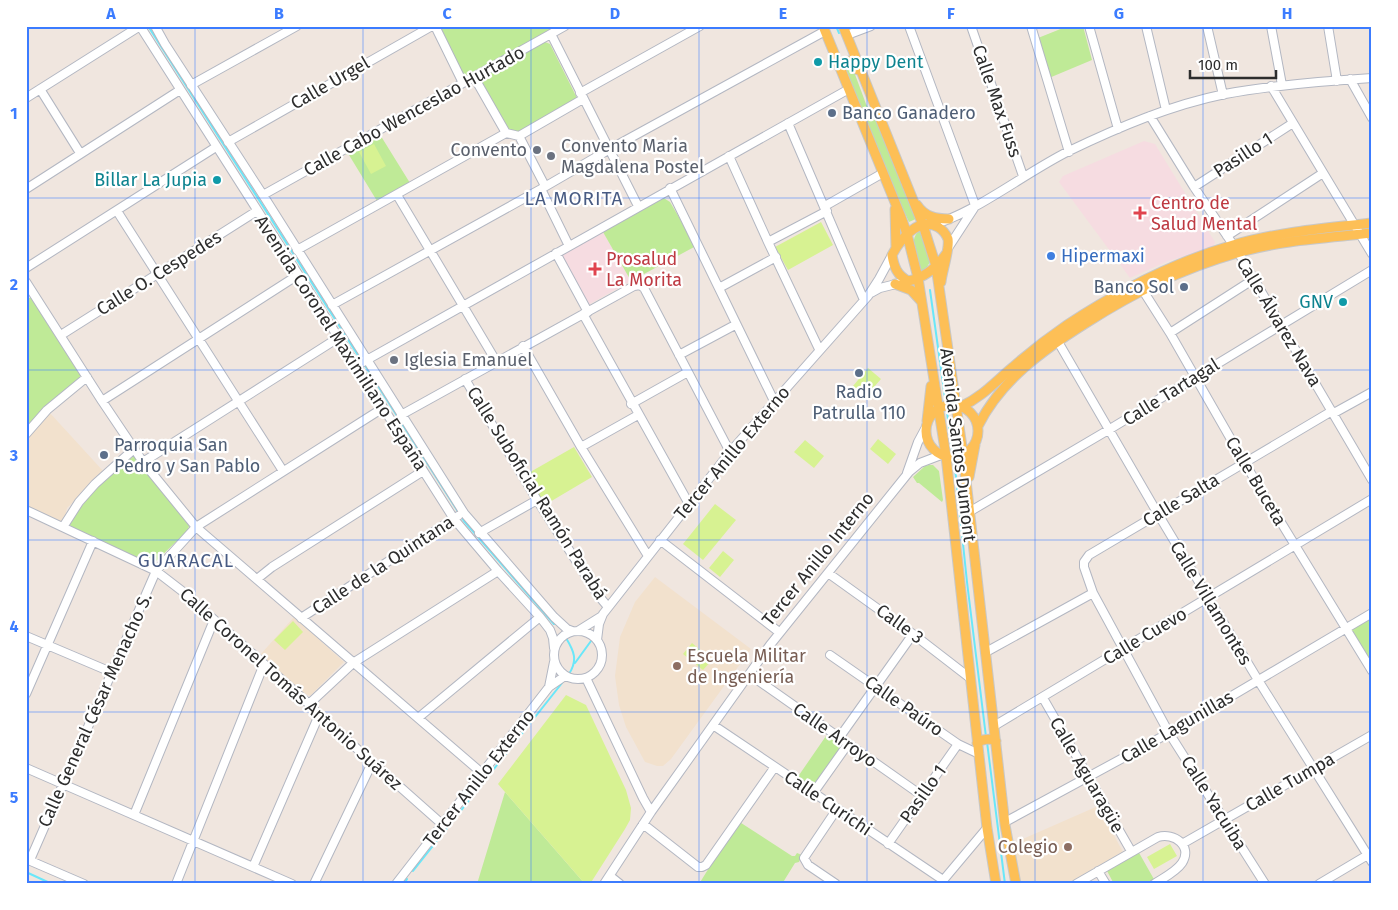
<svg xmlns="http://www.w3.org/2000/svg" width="1398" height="910" font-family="'Fira Sans',sans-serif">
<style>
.education{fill:#f2e1cd}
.medical{fill:#f6dce1}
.green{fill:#bfea97}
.pitch{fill:#d7f292}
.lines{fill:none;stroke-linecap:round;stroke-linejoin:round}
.stream{stroke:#6ae7f9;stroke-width:2}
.minor-casing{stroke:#b3b7c2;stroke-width:10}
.major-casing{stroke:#c8c8c8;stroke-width:11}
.minor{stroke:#fff;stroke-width:8}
.major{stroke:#fdbf56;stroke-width:9}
.grid{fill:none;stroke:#3c7cff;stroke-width:1;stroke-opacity:0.55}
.culture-dot{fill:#0f9aa8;stroke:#fff;stroke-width:2}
.service-dot{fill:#5c6f8a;stroke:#fff;stroke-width:2}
.worship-dot{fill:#6b7280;stroke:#fff;stroke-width:2}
.health-dot{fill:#e0444e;stroke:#fff;stroke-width:2}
.shop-dot{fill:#3f7fe0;stroke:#fff;stroke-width:2}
.education-dot{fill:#8d6e63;stroke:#fff;stroke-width:2}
.labels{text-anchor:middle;stroke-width:4.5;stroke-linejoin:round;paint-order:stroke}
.culture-label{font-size:18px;fill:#0d838f;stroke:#fff;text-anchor:end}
.street-label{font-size:18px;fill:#2d2d2d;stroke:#fff}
.service-label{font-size:18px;fill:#4e5e75;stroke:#fff;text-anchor:start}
.worship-label{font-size:18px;fill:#5b616d;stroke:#fff;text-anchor:start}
.health-label{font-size:18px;fill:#be3a42;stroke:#fff;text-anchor:start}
.shop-label{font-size:18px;fill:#366cbe;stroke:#fff;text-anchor:start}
.education-label{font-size:18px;fill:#785e54;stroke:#fff;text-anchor:start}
.neighbourhood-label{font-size:19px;letter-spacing:1px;fill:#485b83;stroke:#fff}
.neatline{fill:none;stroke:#3c7cff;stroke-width:2}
.grid-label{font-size:16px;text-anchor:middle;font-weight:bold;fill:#3c7cff}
</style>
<rect width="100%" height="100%" fill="#f0e6df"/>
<!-- education -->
<path class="education" d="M50 413 104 472 67 508 64 520 61 523 26 507V440Z
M655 577 751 649 671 759 663 766H657L645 762 626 727 619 705 615 676 620 637 635 602Z
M294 617 344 662 310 696 304 693 260 655Z
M1098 806 1123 852 1068 884H1020L1014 843Z"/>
<!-- medical -->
<path class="medical" d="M1144 141 1155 144 1215 242 1213 248 1168 261 1130 278 1059 182 1063 176Z
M603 232 631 281 586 306 558 257Z"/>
<!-- green -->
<path class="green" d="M438 26H558L465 76 462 75Z
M1068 26H1083L1092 60 1049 78 1038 38Z
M545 42 550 44 577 98 573 102 518 133 507 130 479 80 483 75Z
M849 66 853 69 866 104 877 121 918 218 909 222 893 188 845 70Z
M379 133 410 183 377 201 349 155 345 154 344 152Z
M659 195 670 202 696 246 631 281 603 232Z
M920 231H922L930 262 927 267 921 272C918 260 907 238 920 231Z
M27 298H32L81 374 78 381 46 407 26 430Z
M134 456 188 521 189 526 188 530 152 565 68 527C86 496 106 477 134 456Z
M929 465H933L939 471 943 500 942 502 919 483H917L913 477 925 466Z
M1372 617V666L1352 632 1353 627Z
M826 736 842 746 813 788 797 778Z
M505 792 585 884H477Z
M738 821 792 856H795L797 853 802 855 799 862 795 863 782 884H699Z
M1138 851 1155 881 1150 884H1114L1106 869Z"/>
<!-- pitch -->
<path class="pitch" d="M374 144 386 166 371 174 359 152Z
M821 222 833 245 788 270 775 247Z
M868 368 881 379 866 396 853 386Z
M878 439 896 454 888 464 870 449Z
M805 440 824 456 814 468 794 452Z
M574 447 592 477 543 506 525 475Z
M715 504 736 520 703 560 683 544Z
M723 551 734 560 720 577 709 568Z
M293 621 303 632 285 650 274 640Z
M692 643 712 660 703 670 683 654Z
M566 695 586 705 626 790 631 808 630 820 625 829 590 884H585L498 784Z
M1170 844 1177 856 1154 869 1147 857Z"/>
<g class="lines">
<!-- stream -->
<path class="stream" d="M148 26 361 360
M836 26 839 33
M930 290 956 477 967 582 986 737
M364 364 464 521 554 624
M566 638C574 651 578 660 569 674
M575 663 591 641
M987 742 1005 884
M413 871 562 683
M26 872 52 884
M404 884 407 879"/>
<!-- minor casing -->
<g class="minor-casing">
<path id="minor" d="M140 26 454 519 498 571 540 617 550 630 553 638 554 648
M155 26 165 44 263 195 464 513 554 617 567 629 572 631
M435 26 463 83
M909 26 975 205
M971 26 1023 176
M1031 26 1069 152
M1089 26 1118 129
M1146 26 1166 110
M1207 26 1223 95
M1271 26 1282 85
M1328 26 1337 81
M551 34 638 206
M847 35 871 26
M474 77 506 133
M1350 79 1372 118
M191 85 297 26
M1271 86 1372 254
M40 89 80 153
M580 93 700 26
M26 98 140 26
M1150 116 1194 187 1238 252 1372 480
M788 123 864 300
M519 136 545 186
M228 142 432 26
M729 156 768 242 819 349
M1194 187 1293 123
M670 188 774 401
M26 189 180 90
M541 189 569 246
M263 195 565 26
M397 195 496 361
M825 206 883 173
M117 211 283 471
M944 221C986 205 1027 172 1069 151 1119 127 1171 105 1225 94 1274 85 1323 81 1372 78
M1227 236 1323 173
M768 242 827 211
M948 248 974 208
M297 250 506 133 519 136 583 99
M556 253 588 312
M26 268 216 147
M26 282 102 401 143 462 196 527 483 774
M719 288 776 257
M1142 289 1170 333 1244 462 1372 671
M871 293 880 288 900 283
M332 305 541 189 610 149 825 31
M583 314 689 504
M1170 333 1254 279
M61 335 257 211
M1057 340 1158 514 1258 680 1372 862
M523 346 581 447 648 556
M679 355 735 325
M356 366 849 89
M465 379 537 500 598 595 608 607
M102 401 298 275
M631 404 688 372
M1334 413 1372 392
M401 415 634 286 640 285 644 288 730 452
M26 434 47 410 87 377
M581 447 638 415
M143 462 338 338
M907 473 918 442 925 429
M26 510 156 571 182 591 309 704 319 715 443 825
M969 512 1110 429 1372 270
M63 527 79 502 95 484 134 449
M479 533 537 500
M660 540 779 632
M828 573 913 634 970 678
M257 579 272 567 423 471
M301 618 458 516
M554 655a24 24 0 1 1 48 0a24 24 0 1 1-48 0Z
M578 631 602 616
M26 636 111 672
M597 640 599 624 603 614 730 452 868 296 879 279 892 255
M986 652 1093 593
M830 655 958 744 979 754
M749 674 921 795
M586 678 643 798 651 812
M549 687 554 662
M26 694 93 541
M1043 698 1131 851
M309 704 353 663 498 571
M418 718 540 617
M713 725 943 880
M994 726 1372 499
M839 738 913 634
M26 768 292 884
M814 792 848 744
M134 815 214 620
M1005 822 1169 733 1372 613
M643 824 698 867H702L706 865 774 768
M888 844 958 744
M1182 844 1372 735
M26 859 84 884
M30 860 156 571 196 527 383 408
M253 867 319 715
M1098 871 1106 884
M610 876 620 884
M176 884 264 664
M314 884 372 763
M396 884 549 687 565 676
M604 884 651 812 770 645 909 472 920 463 941 455
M836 884 808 865 804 858 837 809
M940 884 987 828
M1076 884 1158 837C1174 832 1193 846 1182 863 1176 872 1163 878 1154 884
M1265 884 1169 733 1093 593 1084 567V562L1089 555 1332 411
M1319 884 1371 853"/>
</g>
<!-- major casing -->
<g class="major-casing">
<path id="major" d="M823 26 901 217 907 234 918 278 946 456 987 828 996 884
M843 26 923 225 936 266 963 454 1005 825 1016 884
M840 67 845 62 850 61 858 70
M917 205C925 217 936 219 949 219
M895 209 896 248
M941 282C942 271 950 249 948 239 946 234 943 230 938 227 918 216 900 240 892 255 894 267 897 275 908 281 924 278 937 267 946 254
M895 284 911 290 921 301
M926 431a26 26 0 1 1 52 0a26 26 0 1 1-52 0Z
M962 406C982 397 996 381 1013 367 1030 352 1048 338 1067 325 1117 292 1175 262 1233 245 1278 232 1326 228 1372 223
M927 421 931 386
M978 426C1001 380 1043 350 1086 323 1135 292 1181 269 1237 253 1281 240 1327 238 1372 233
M969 477 975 445
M977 743C982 739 991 738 996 741"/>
</g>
<!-- minor -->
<use href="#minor" class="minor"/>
<!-- major -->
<use href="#major" class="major"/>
</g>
<!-- grid -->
<path class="grid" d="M195 26V884M363 26V884M531 26V884M699 26V884M867 26V884M1035 26V884M1203 26V884M26 198H1372M26 370H1372M26 540H1372M26 712H1372"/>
<!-- markers -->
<g class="culture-dot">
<circle cx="818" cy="62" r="5"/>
<circle cx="217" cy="180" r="5"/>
<circle cx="1343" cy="302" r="5"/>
</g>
<g class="service-dot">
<circle cx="832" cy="113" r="5"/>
<circle cx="1184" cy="287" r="5"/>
<circle cx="859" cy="373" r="5"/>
<circle cx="104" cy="455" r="5"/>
</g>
<g class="worship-dot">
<circle cx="537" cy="150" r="5"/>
<circle cx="551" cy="156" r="5"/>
<circle cx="394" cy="360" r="5"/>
</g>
<g class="health-dot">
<path d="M1137.5 205.5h5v5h5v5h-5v5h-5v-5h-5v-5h5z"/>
<path d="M592.5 261.5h5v5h5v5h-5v5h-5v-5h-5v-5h5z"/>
</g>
<circle class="shop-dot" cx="1051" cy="256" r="5"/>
<g class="education-dot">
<circle cx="677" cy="666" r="5"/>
<circle cx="1068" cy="847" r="5"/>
</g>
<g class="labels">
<!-- culture labels -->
<g class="culture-label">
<text x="828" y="68" text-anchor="start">Happy Dent</text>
<text x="207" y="186">Billar La Jupia</text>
<text x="1333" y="308">GNV</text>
</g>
<!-- street labels -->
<g class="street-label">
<text transform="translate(330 83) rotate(-30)" y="6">Calle Urgel</text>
<text transform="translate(997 101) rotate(71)" y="6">Calle Max Fuss</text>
<text transform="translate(414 111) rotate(-29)" y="6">Calle Cabo Wenceslao Hurtado</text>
<text transform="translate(1243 155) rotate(-33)" y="6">Pasillo 1</text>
<text transform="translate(159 273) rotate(-32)" y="6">Calle O. Cespedes</text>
<text transform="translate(1279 322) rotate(59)" y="6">Calle Álvarez Nava</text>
<text transform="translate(341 343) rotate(57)" y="6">Avenida Coronel Maximiliano España</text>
<text transform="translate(1171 392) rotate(-32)" y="6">Calle Tartagal</text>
<text transform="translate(958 445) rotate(83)" y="6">Avenida Santos Dumont</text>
<text transform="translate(732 453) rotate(-50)" y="6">Tercer Anillo Externo</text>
<text transform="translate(1256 481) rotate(59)" y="6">Calle Buceta</text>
<text transform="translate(537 493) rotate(58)" y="6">Calle Suboficial Ramón Parabá</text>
<text transform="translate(1181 500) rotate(-31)" y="6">Calle Salta</text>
<text transform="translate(818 559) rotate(-51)" y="6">Tercer Anillo Interno</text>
<text transform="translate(383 565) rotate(-33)" y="6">Calle de la Quintana</text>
<text transform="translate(1211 603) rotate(59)" y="6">Calle Villamontes</text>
<text transform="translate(900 624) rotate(36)" y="6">Calle 3</text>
<text transform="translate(1145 636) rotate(-31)" y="6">Calle Cuevo</text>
<text transform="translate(291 689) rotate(42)" y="6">Calle Coronel Tomás Antonio Suárez</text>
<text transform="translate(904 706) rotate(35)" y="6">Calle Paúro</text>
<text transform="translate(95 710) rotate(-66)" y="6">Calle General César Menacho S.</text>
<text transform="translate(1177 727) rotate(-30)" y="6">Calle Lagunillas</text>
<text transform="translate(835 735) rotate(35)" y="6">Calle Arroyo</text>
<text transform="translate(1087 775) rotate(60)" y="6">Calle Aguaragüe</text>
<text transform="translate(479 778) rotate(-52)" y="6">Tercer Anillo Externo</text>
<text transform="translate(1290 782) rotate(-30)" y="6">Calle Tumpa</text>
<text transform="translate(923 794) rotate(-55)" y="6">Pasillo 1</text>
<text transform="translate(828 803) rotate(34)" y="6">Calle Curichi</text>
<text transform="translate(1214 803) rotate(58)" y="6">Calle Yacuiba</text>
</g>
<!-- service labels -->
<g class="service-label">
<text x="842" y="119">Banco Ganadero</text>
<text x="1174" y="293" text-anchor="end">Banco Sol</text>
<text x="859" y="398" text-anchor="middle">Radio<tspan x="859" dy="21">Patrulla 110</tspan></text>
<text x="114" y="451">Parroquia San<tspan x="114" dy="21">Pedro y San Pablo</tspan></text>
</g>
<!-- worship labels -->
<g class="worship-label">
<text x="561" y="152">Convento Maria<tspan x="561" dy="21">Magdalena Postel</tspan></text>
<text x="527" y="156" text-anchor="end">Convento</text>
<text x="404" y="366">Iglesia Emanuel</text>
</g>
<!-- health labels -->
<g class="health-label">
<text x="1151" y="209">Centro de<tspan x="1151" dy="21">Salud Mental</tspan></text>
<text x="606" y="265">Prosalud<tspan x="606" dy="21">La Morita</tspan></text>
</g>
<!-- shop labels -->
<g class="shop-label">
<text x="1061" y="262">Hipermaxi</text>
</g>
<!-- education labels -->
<g class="education-label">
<text x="687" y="662">Escuela Militar<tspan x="687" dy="21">de Ingeniería</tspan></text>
<text x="1058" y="853" text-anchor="end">Colegio</text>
</g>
<!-- neighbourhood labels -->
<g class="neighbourhood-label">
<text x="574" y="205">LA MORITA</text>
<text x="186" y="567">GUARACAL</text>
</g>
</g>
<!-- border -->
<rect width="1398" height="910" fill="none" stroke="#ffffff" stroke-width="55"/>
<!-- scale -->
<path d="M1190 70v8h86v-8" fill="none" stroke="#2d2d2d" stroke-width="2.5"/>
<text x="1198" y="70" font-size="15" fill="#2d2d2d" stroke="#ffffff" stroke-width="4" paint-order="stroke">100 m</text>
<rect x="28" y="28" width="1342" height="854" class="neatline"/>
<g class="grid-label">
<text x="111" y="19">A</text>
<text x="279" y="19">B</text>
<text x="447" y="19">C</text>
<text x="615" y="19">D</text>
<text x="783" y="19">E</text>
<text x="951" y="19">F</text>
<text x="1119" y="19">G</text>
<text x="1287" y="19">H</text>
<text x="14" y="119">1</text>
<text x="14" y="290">2</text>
<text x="14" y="461">3</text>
<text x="14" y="632">4</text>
<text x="14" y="803">5</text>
</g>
</svg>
